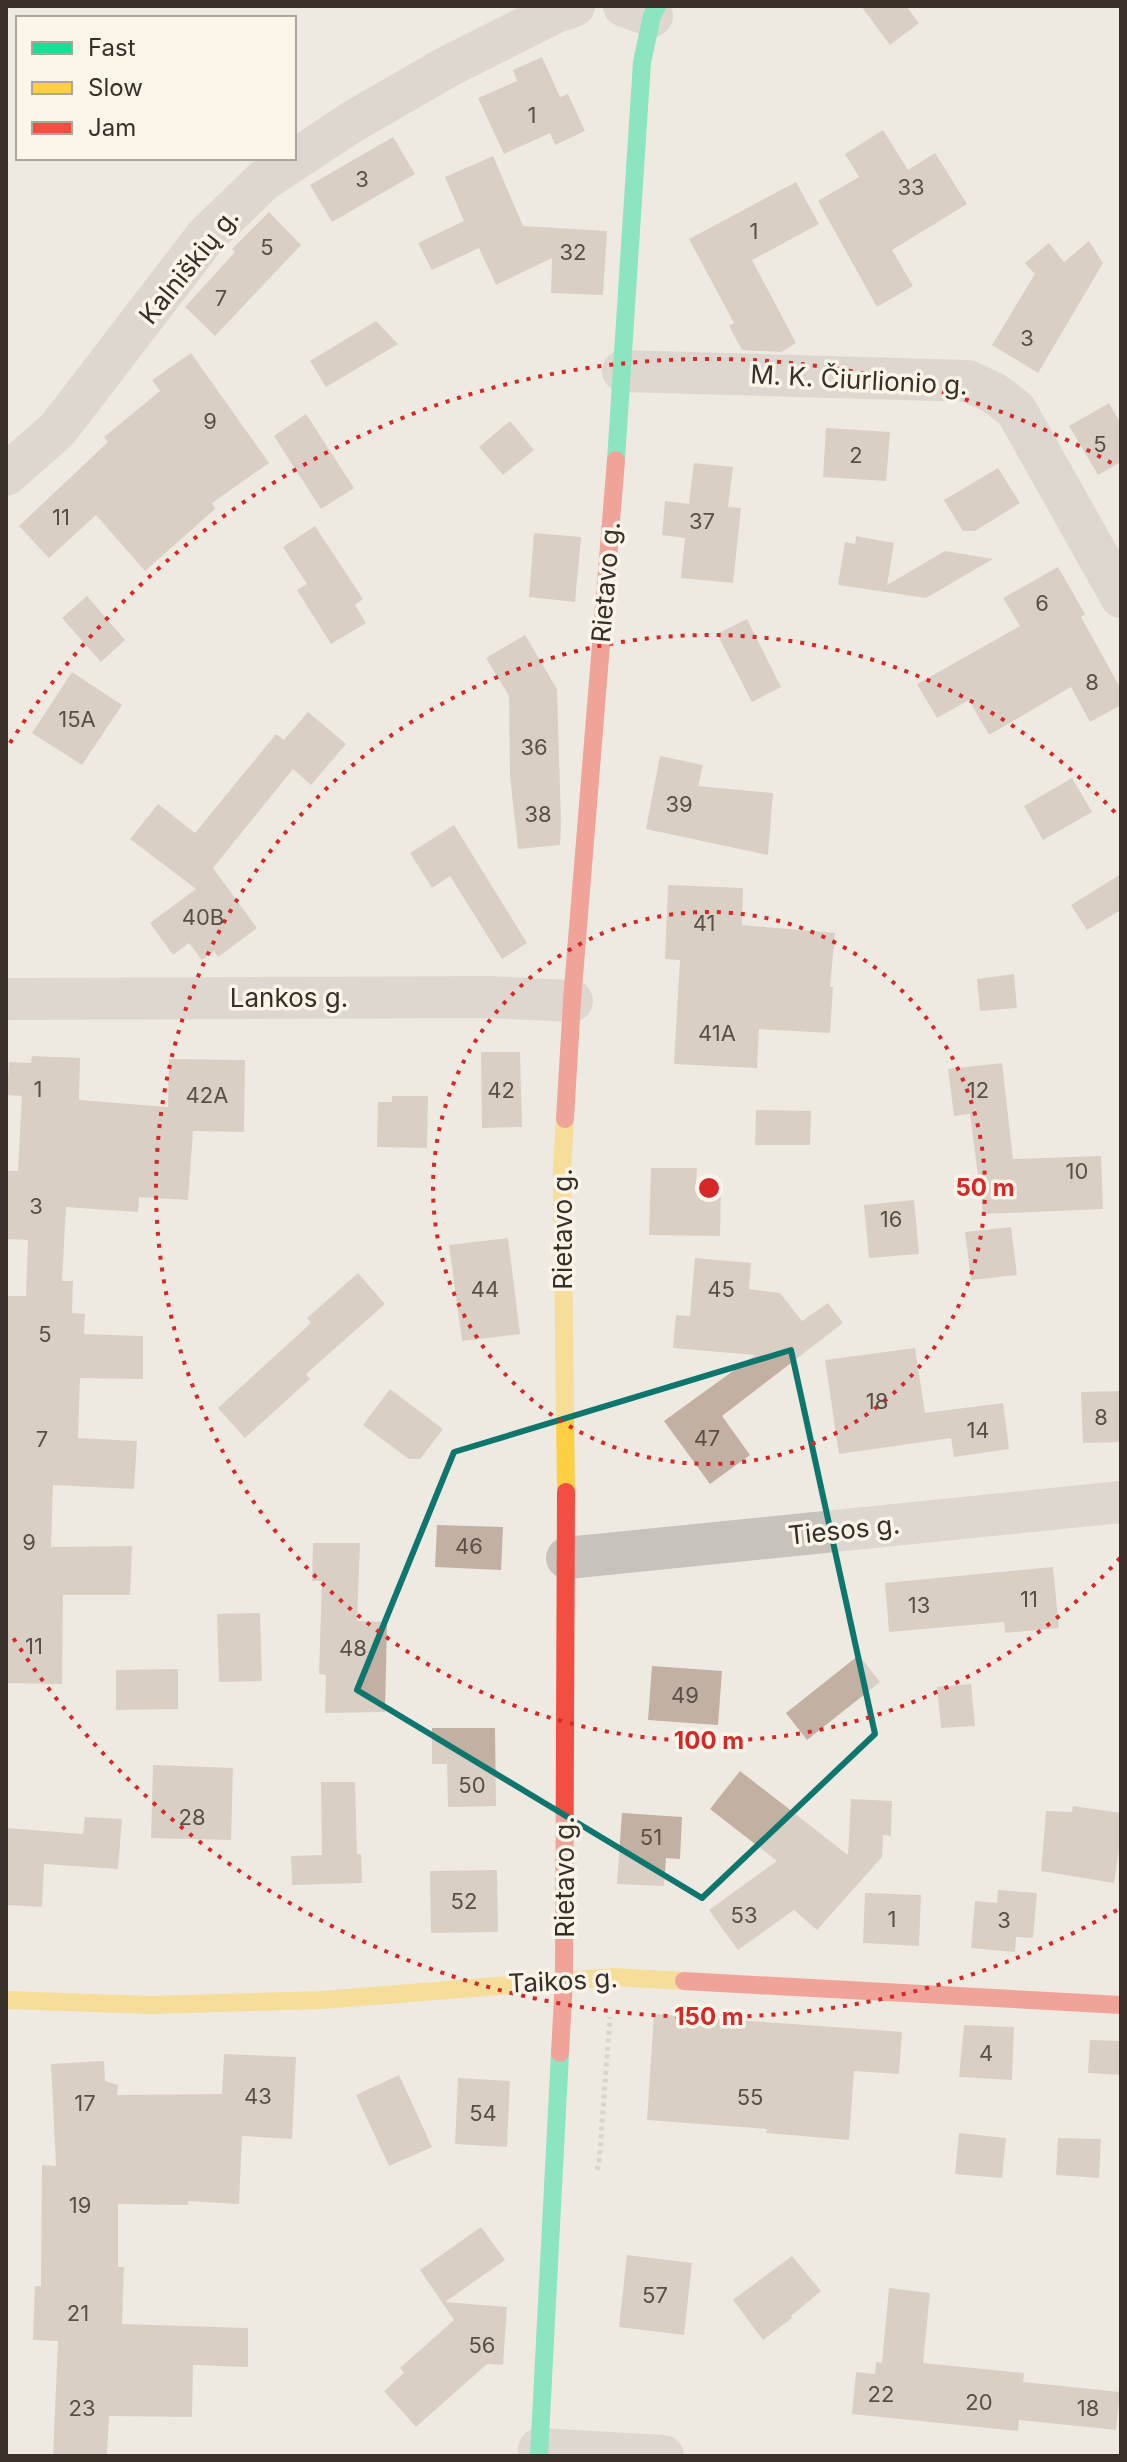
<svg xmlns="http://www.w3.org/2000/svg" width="1127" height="2462" font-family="Inter,sans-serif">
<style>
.building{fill:#c2b0a3}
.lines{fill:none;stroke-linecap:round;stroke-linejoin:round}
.path{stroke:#c0bab3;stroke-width:5;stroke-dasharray:4 4;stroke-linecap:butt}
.street{stroke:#c7c2bb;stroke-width:42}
.fast{stroke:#16e098;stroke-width:18}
.slow{stroke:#ffcf43;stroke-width:18}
.jam{stroke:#f24e42;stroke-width:18}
.marked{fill:none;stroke:#0f766e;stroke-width:6;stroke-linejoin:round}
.ring{fill:none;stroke:#d62828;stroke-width:4;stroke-dasharray:4 8}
.labels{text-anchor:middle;stroke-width:7;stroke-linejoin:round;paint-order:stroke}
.number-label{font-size:22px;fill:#5a4f47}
.street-label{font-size:26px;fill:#382f28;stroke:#faf4e9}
.centre{fill:#d62828;stroke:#faf4e9;stroke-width:4}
.ring-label{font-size:24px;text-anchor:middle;font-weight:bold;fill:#d62828;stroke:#faf4e9;stroke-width:7;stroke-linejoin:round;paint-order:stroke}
</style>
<rect width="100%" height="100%" fill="#eeeae2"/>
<!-- building -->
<path class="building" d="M861 6H906L919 23 890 45Z
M542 57 560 97 568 94 585 131 555 145 550 133 504 154 478 98 517 81 513 70Z
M883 130 908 170 935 153 967 204 892 250 913 286 877 307 818 201 859 177 845 154Z
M393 137 415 174 332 222 310 185Z
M493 156 523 226 607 231 603 295 551 293 552 258 496 285 479 248 432 270 418 243 464 221 445 177Z
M796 182 819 224 752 260 796 343 781 352 742 350 729 326 734 323 689 239Z
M269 212 301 245 215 336 185 307 235 252 232 249Z
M1089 241 1103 263 1038 373 992 345 1035 274 1025 263 1049 243 1064 262Z
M376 321 398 344 326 387 310 361Z
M191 353 269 463 212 503 215 509 145 571 96 515 49 558 19 526 108 442 104 437 160 391 152 380Z
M1109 403 1121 424V462L1098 475 1069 426Z
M306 414 354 488 321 509 274 436Z
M510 421 534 450 503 475 479 447Z
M826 428 890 432 886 481 823 477Z
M694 463 733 467 728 507 741 508 733 583 681 578 685 538 662 535 665 501 689 504Z
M998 468 1020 503 975 531H963L944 500Z
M315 526 363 599 355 605 366 623 331 644 297 590 307 584 283 547Z
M534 533 581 537 575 602 529 597Z
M856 536 894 543 887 585 945 551 993 559 926 598 838 585 845 542 855 544Z
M1058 567 1085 614 1081 617 1121 689V705L1090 722 1071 687 989 735 969 700 937 718 917 684 1020 626 1003 598Z
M87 596 125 640 101 662 62 618Z
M747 619 781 687 752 702 717 634Z
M525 635 557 689 561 822 560 845 518 849 510 776 509 696 486 658Z
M72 672 122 705 82 765 32 733Z
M308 712 346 744 311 785 293 769 213 868 257 928 218 957 214 951 202 960 189 943 173 955 150 923 196 889 130 839 158 804 195 833 276 734 284 740Z
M660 756 703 765 698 786 773 793 768 855 646 829Z
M1072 778 1092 812 1043 840 1024 806Z
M454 825 527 943 502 959 450 876 432 888 410 853Z
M1121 874V910L1087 930 1071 905Z
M668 885 743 888 742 925 835 933 830 987H833L830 1033 759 1029 757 1068 674 1064 680 960 665 959Z
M1014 974 1017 1008 980 1011 977 979Z
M481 1052H520L522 1127 482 1128Z
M32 1056 80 1058 79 1100 168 1107 169 1059 245 1060 244 1132 193 1131 188 1200 139 1197 138 1212 66 1207 62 1281H73L72 1313 85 1314 84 1334 143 1336V1379L80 1378 78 1438 137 1441 134 1489 53 1485 51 1547 132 1546 130 1595H63L62 1684 6 1683V1296H26L28 1240 6 1239V1171H18L22 1096 7 1095 9 1062 31 1063Z
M1002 1063 1013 1159 1101 1156 1103 1209 983 1214 970 1114 954 1116 948 1069Z
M392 1096H428L427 1148 377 1147 378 1102H392Z
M756 1110 811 1111 810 1145H755Z
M651 1168H697L696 1187H721L720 1236 649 1235Z
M914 1200 919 1254 869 1258 864 1205Z
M1011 1227 1017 1275 971 1280 965 1232Z
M508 1238 520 1334 462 1341 449 1245Z
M695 1258 751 1263 749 1289 780 1293 802 1321 828 1303 843 1323 722 1416 750 1455 710 1484 664 1421 755 1355 673 1348 676 1315 690 1316Z
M358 1273 385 1304 306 1374 310 1379 245 1438 218 1408 311 1323 307 1318Z
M915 1348 925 1413 1003 1403 1009 1449 954 1457 951 1438 839 1454 825 1360Z
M390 1389 443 1429 420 1459H409L363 1425Z
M1121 1391V1442L1083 1443 1081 1392Z
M437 1525 503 1527 501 1570 435 1567Z
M313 1543H360L357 1621 387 1622 385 1712 325 1713 326 1675 319 1674 322 1581H312Z
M1053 1567 1059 1628 1005 1633 1004 1622 889 1632 885 1583Z
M260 1613 262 1681 219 1682 217 1614Z
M859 1655 880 1682 807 1740 786 1713Z
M652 1666 722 1671 718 1725 648 1720Z
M178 1669V1709L116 1710V1670Z
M971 1684 975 1726 941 1728 937 1687Z
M432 1728H495L496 1806 448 1807 447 1764H432Z
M153 1765 233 1768 231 1840 151 1838Z
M740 1771 848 1855 851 1799 892 1801 891 1836 883 1835 882 1857 817 1930 794 1910 738 1950 709 1910 777 1861 710 1809Z
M321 1782H355L357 1854H361L362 1883 292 1885 291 1856 322 1855Z
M1073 1806 1121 1813V1836L1114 1883 1041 1871 1046 1811 1072 1812Z
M622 1813 682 1817 680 1859 666 1858 664 1886 617 1884Z
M85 1817 122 1819 118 1869 44 1864 42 1907 6 1905V1828L83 1834Z
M497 1870 498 1932 431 1933 430 1871Z
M998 1890 1037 1893 1033 1938 1016 1937 1015 1952 971 1948 975 1901 997 1903Z
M865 1893 921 1895 919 1946 863 1943Z
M654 2014 902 2032 899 2074 854 2071 849 2140 766 2133 767 2129 647 2120Z
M964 2025 1014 2027 1012 2080 959 2077Z
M1090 2040 1121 2041V2075L1088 2073Z
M224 2054 296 2057 292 2139 242 2136 239 2204 188 2201V2205L118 2204V2267H124L122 2324 248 2328V2367L193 2365 192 2417 109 2416 107 2456H53L58 2341 33 2340 35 2286H41L42 2165 56 2166 51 2064 104 2061 105 2081 118 2085 117 2095 222 2094Z
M399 2075 432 2147 389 2166 356 2095Z
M458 2078 510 2081 507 2147 455 2144Z
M959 2133 1006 2138 1002 2178 955 2174Z
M1058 2138 1101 2139 1099 2178 1056 2175Z
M481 2227 505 2260 445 2302 507 2307 503 2365 487 2364 416 2427 384 2391 404 2373 400 2368 454 2320 420 2270Z
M627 2255 692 2263 684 2335 619 2327Z
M792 2256 821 2291 791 2316 792 2318 763 2340 733 2300Z
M889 2288 930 2293 923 2363 1024 2373 1023 2382 1120 2392 1116 2430 1019 2420 1018 2431 852 2414 856 2372 875 2374 876 2362 882 2363Z"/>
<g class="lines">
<!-- path -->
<path class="path" d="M597 2170 599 2164 610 2017"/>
<!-- street -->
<path class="street" d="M624 6 652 16
M623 371 968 381 994 393 1016 410 1121 597
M6 475 58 429 206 236 264 180 352 122 447 67 556 12 574 6
M6 999 489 997 572 1001
M567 1558 1121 1502
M539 2449 663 2456"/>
<!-- fast -->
<path class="fast" d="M616 460 642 62 652 16 657 6
M539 2456 560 2053"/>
<!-- slow -->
<path class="slow" d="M565 1119 562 1168 566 1492
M6 2000 150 2005 322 2000 613 1977 684 1981"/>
<!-- jam -->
<path class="jam" d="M565 1119 572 1001 616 460
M684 1981 1121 2005
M560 2053 564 1979 566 1492"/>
</g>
<!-- marked area -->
<path d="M0 0H1127V2462H0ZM791 1350 875 1734 702 1898 357 1690 454 1452Z" fill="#eeeae2" fill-opacity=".55" fill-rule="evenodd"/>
<path class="marked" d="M791 1350 875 1734 702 1898 357 1690 454 1452Z"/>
<!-- distance rings -->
<g class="ring">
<circle cx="709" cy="1188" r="276"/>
<path d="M1120 1558A553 553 0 1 1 1120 818"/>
<path d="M1117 1910A829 829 0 0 1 10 1633M10 743A829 829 0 0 1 1117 466"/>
</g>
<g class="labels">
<!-- number labels -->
<g class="number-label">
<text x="532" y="123">1</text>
<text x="362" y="187">3</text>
<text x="911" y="195">33</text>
<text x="754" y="239">1</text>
<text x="267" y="255">5</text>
<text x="573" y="260">32</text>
<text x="221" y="306">7</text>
<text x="1027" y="346">3</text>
<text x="210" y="429">9</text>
<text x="1100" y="452">5</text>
<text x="856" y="463">2</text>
<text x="61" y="525">11</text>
<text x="702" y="529">37</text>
<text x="1042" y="611">6</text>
<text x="1092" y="690">8</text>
<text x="77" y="727">15A</text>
<text x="534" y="755">36</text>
<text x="679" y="812">39</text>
<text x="538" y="822">38</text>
<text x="203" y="925">40B</text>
<text x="704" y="931">41</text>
<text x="717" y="1041">41A</text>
<text x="38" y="1097">1</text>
<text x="501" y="1098">42</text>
<text x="978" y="1098">12</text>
<text x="207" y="1103">42A</text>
<text x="1077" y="1179">10</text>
<text x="36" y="1214">3</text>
<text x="891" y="1227">16</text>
<text x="485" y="1297">44</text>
<text x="721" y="1297">45</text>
<text x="45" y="1342">5</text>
<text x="877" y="1409">18</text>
<text x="1101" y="1425">8</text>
<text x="978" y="1438">14</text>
<text x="707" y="1446">47</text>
<text x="42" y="1447">7</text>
<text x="29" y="1550">9</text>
<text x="469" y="1554">46</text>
<text x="1029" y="1607">11</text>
<text x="919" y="1613">13</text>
<text x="34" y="1654">11</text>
<text x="353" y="1656">48</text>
<text x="685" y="1703">49</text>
<text x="472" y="1793">50</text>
<text x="192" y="1825">28</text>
<text x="651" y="1845">51</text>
<text x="464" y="1909">52</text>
<text x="744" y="1923">53</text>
<text x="892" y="1927">1</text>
<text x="1004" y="1928">3</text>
<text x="986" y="2061">4</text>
<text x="258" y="2104">43</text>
<text x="750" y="2105">55</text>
<text x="85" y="2111">17</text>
<text x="483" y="2121">54</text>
<text x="80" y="2213">19</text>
<text x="655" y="2303">57</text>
<text x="78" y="2321">21</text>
<text x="482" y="2353">56</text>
<text x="881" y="2402">22</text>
<text x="979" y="2410">20</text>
<text x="82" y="2416">23</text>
<text x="1088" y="2416">18</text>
</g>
<!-- street labels -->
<g class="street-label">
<text transform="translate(189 266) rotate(-51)" y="9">Kalniškių g.</text>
<text transform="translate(859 380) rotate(3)" y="9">M. K. Čiurlionio g.</text>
<text transform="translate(606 582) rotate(-85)" y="9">Rietavo g.</text>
<text x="289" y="1007">Lankos g.</text>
<text transform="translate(563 1229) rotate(-90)" y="9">Rietavo g.</text>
<text transform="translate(844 1530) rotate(-6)" y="9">Tiesos g.</text>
<text transform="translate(565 1877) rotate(-90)" y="9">Rietavo g.</text>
<text transform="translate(563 1981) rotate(-3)" y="9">Taikos g.</text>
</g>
</g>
<circle cx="709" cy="1188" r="12" class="centre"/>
<g class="ring-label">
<text x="985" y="1196">50 m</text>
<text x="709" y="1749">100 m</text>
<text x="709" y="2025">150 m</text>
</g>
<!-- border -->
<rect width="1127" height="2462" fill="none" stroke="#382f28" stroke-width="16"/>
<!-- legend -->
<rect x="16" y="16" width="280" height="144" fill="#faf4e9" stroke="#aca59c" stroke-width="2"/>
<rect x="32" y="42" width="40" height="12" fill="#16e098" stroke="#aca59c" stroke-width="2"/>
<text x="88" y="56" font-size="24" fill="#382f28">Fast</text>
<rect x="32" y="82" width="40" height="12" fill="#ffcf43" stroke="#aca59c" stroke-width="2"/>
<text x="88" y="96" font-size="24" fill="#382f28">Slow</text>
<rect x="32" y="122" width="40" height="12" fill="#f24e42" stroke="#aca59c" stroke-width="2"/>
<text x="88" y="136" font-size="24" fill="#382f28">Jam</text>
</svg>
